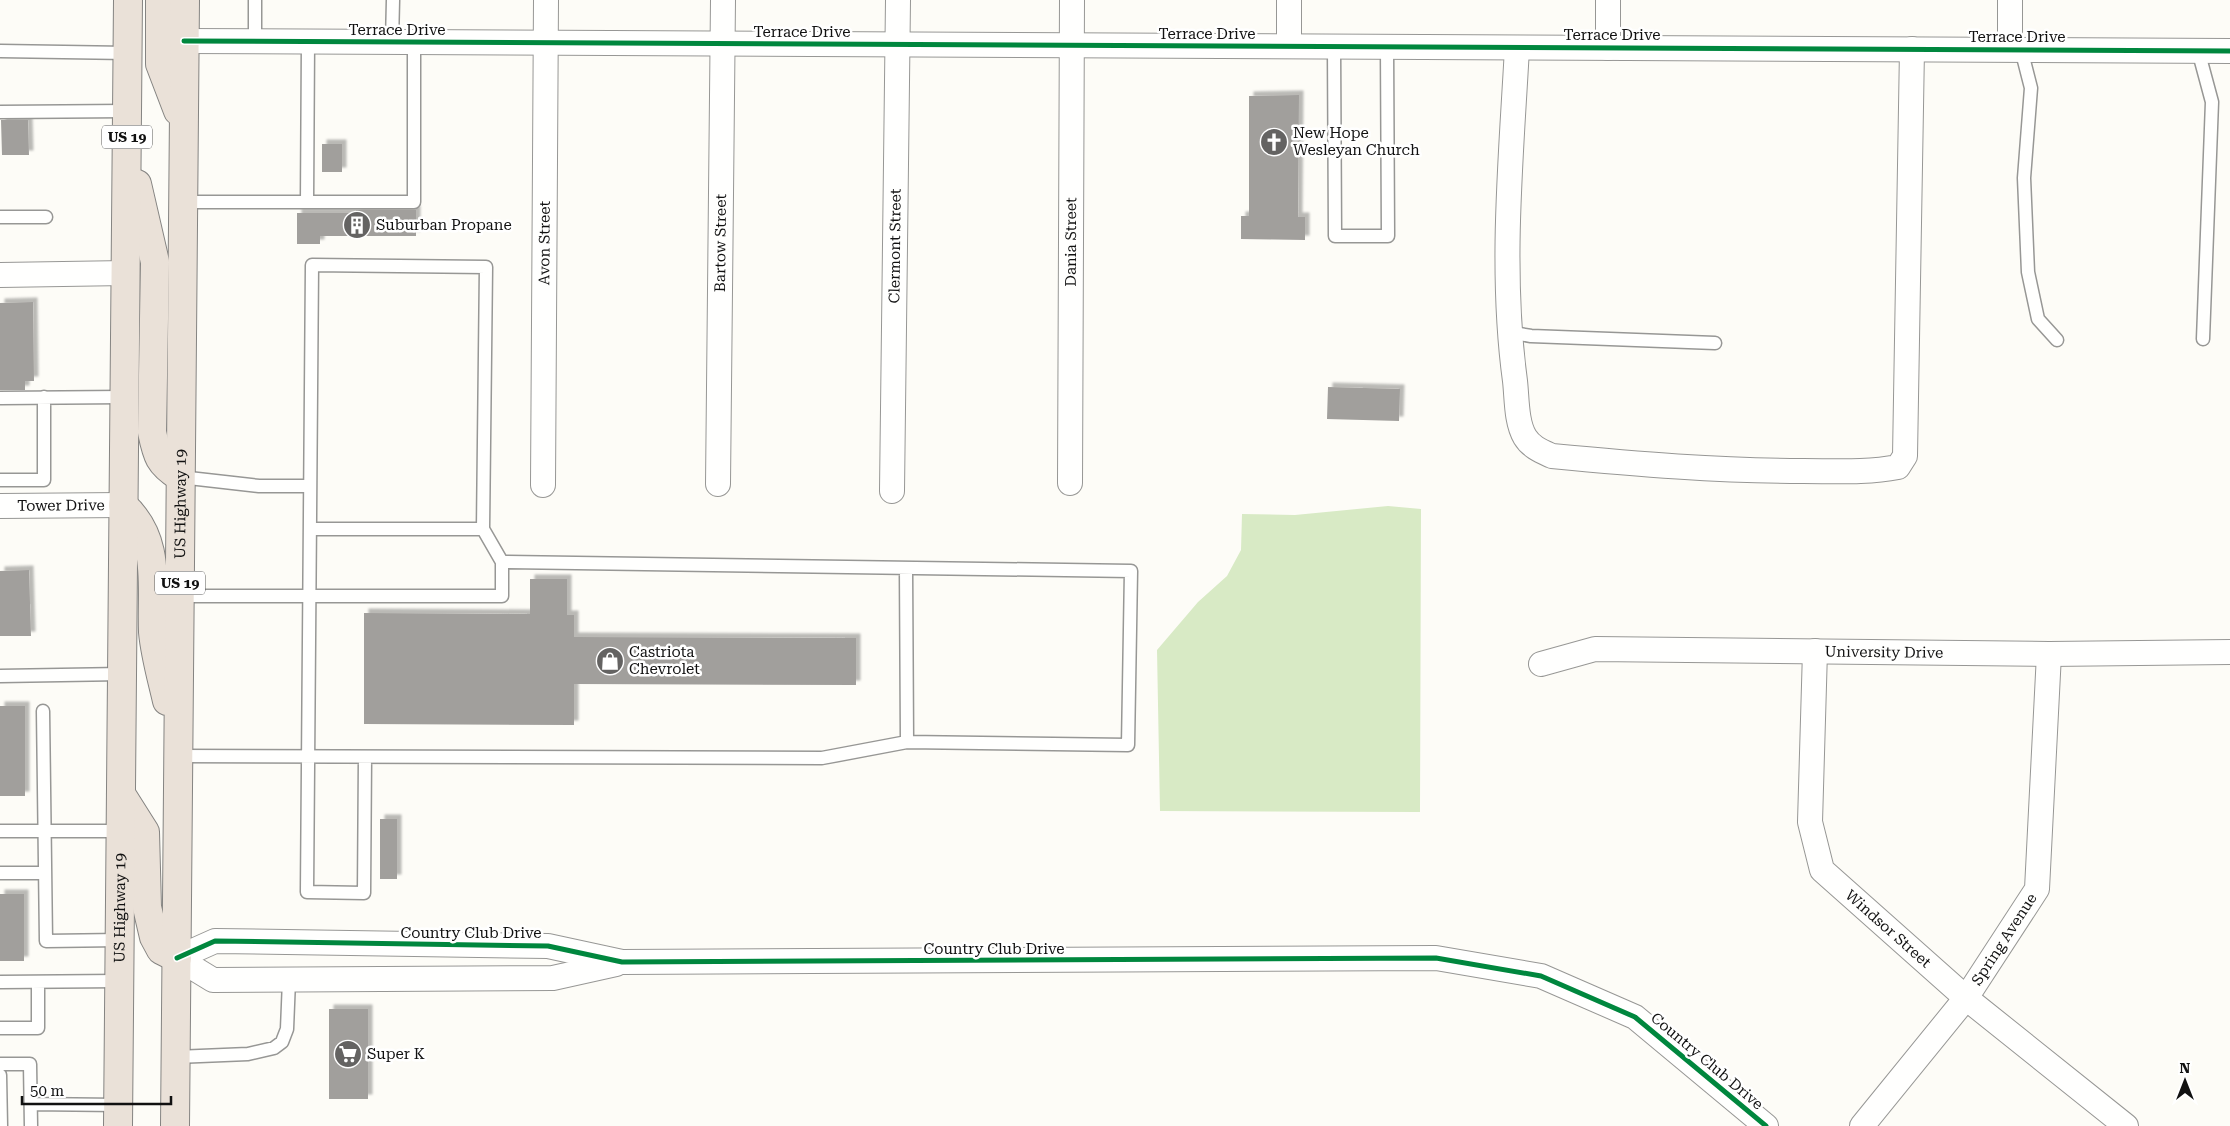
<svg xmlns="http://www.w3.org/2000/svg" width="2230" height="1126" font-family="'Roboto Serif',serif">
<style>
.forest{fill:#d8eac5}
.building{fill:#a19f9c;filter:url(#shadow)}
.lines{fill:none;stroke-linecap:round;stroke-linejoin:round}
.lane-casing{stroke:#979795;stroke-width:15}
.street-casing{stroke:#979795;stroke-width:26}
.highway-casing{stroke:#858482;stroke-width:30}
.lane{stroke:#fffffe;stroke-width:12}
.street{stroke:#fffffe;stroke-width:24}
.highway{stroke:#eae1d8;stroke-width:28}
.cycleway-casing{stroke:#fff;stroke-width:8}
.cycleway{stroke:#00873e;stroke-width:5}
.labels{text-anchor:middle;stroke-width:5;stroke-linejoin:round;paint-order:stroke}
.shield{fill:#fff;stroke:#585858;stroke-width:1}
.shield-label{font-size:14px;font-weight:bold;fill:#111}
.street-label{font-size:15px;fill:#111;stroke:#fff}
.poi-label{font-size:15px;fill:#111;stroke:#fff;text-anchor:start}
</style>
<defs>
<filter id="shadow"><feDropShadow dx="4.5" dy="-4.5" stdDeviation="1" flood-color="#0004"/></filter>
</defs>
<rect width="100%" height="100%" fill="#fdfcf7"/>
<!-- forest -->
<path class="forest" d="M1388 506 1421 509 1420 812 1160 811 1157 650 1198 602 1227 576 1241 550 1242 514 1295 515Z"/>
<!-- building -->
<path class="building" d="M1299 95 1298 217H1305V240L1241 239V216H1249V96Z
M1 120H28L29 155H2Z
M322 144H342V172H322Z
M356 210H416V236H320V244H297V213H356Z
M33 302 34 381H25V390H0V303Z
M1328 387 1400 389 1399 421 1327 419Z
M29 570 31 636H0V571Z
M530 579H567V615H574V637L856 638V685L574 684V725L364 724V613L530 614Z
M0 706H25V796H0Z
M380 819H397V879H380Z
M0 894H24V961H0Z
M329 1009H368V1099H329Z"/>
<g class="lines">
<!-- lane casing -->
<g class="lane-casing">
<path id="lane" d="M255 41V0
M392 42 393 0
M1334 47 1335 236H1388L1387 47
M2021 49 2031 88 2024 178 2028 272 2038 319 2057 340
M2198 50 2212 102 2203 339
M0 51 127 53
M0 112 127 111
M183 202H414V42
M307 202 308 42
M0 217H46
M1508 332 1531 336 1715 343
M0 398 125 397
M180 477 259 486H310
M0 480H44V397
M310 529H483
M906 568 907 742
M179 596C287 596 394 596 502 596V562L483 529 486 267 312 265 307 892 364 893 365 757
M0 676 122 674
M43 711 46 941 120 940
M178 756 822 758 907 742 1128 745 1131 571 502 562
M0 831H121
M0 873H45
M0 982 120 981
M0 1028H38V982
M176 1057 248 1054 274 1048 282 1042 287 1029 289 980
M0 1064H30L31 1126
M0 1075 1 1126
M31 1104 118 1105"/>
</g>
<!-- street casing -->
<g class="street-casing">
<g id="street">
<path d="M1289 0V46"/>
<path d="M1608 0V48"/>
<path d="M184 41 2230 51"/>
<path d="M1517 48C1511 159 1500 270 1515 381 1517 398 1516 422 1525 437 1531 447 1541 451 1552 456 1636 464 1719 471 1803 471 1835 471 1867 473 1898 467L1905 456 1912 49"/>
<path d="M2010 49V0"/>
<path d="M0 275 126 273"/>
<path id="s1" d="M1070 483 1072 0"/>
<path id="s2" d="M718 484 723 0"/>
<path id="s3" d="M543 485 546 0"/>
<path id="s4" d="M892 491 898 0"/>
<path id="s5" d="M0 506 123 505"/>
<path id="s6" d="M1815 651 1810 822 1822 870 1966 998 2126 1126"/>
<path id="s7" d="M1541 664 1595 649 2049 654 2230 652"/>
<path d="M177 958 215 941 548 946 622 962 1436 958 1541 976 1635 1017 1766 1126"/>
<path d="M177 958 213 980 553 978 616 964"/>
<path id="s8" d="M1862 1126 1966 998 2037 889 2049 654"/>
</g>
</g>
<!-- highway casing -->
<g class="highway-casing">
<g id="highway">
<path d="M160 0V64L178 111"/>
<path d="M137 184 155 262 152 432C157 456 159 464 180 477"/>
<path d="M123 505C162 540 151 586 153 632 155 655 162 679 167 701"/>
<path d="M121 794 145 832 147 907 154 937 161 950 177 958"/>
<path id="s9" d="M118 1126 128 0"/>
<path id="s10" d="M175 1126 185 0"/>
</g>
</g>
<!-- lane -->
<use href="#lane" class="lane"/>
<!-- street -->
<use href="#street" class="street"/>
<!-- highway -->
<use href="#highway" class="highway"/>
<!-- cycleway casing -->
<g class="cycleway-casing">
<path id="cycleway" d="M184 41 2230 51
M177 958 215 941 548 946 622 962 1436 958 1541 976 1635 1017 1766 1126"/>
</g>
<!-- cycleway -->
<use href="#cycleway" class="cycleway"/>
</g>
<!-- icons -->
<defs>
<g id="church-disc" transform="scale(1.4375)"><circle r="9.5" fill="#646362" stroke="#fff"/><path d="M-1.2-6h2.4v3.5h3.3v2.4h-3.3V6h-2.4V-.1h-3.3v-2.4h3.3Z" fill="#fff"/></g>
<g id="building-disc" transform="scale(1.4375)"><circle r="9.5" fill="#646362" stroke="#fff"/><path d="M-4-6H4V6H1V3H-1V6H-4ZM-2.5-4.3h1.7v1.8h-1.7ZM.8-4.3h1.7v1.8H.8ZM-2.5-1h1.7V.8h-1.7ZM.8-1h1.7V.8H.8Z" fill="#fff"/></g>
<g id="shop-disc" transform="scale(1.4375)"><circle r="9.5" fill="#646362" stroke="#fff"/><path d="M-5-2.5h2.3a2.7 3.5 0 0 1 5.4 0H5L5.5 6h-11ZM-1.5-2.5h3a1.5 2.3 0 0 0-3 0Z" fill="#fff"/></g>
<g id="supermarket-disc" transform="scale(1.4375)"><circle r="9.5" fill="#646362" stroke="#fff"/><path d="M-6-5.5h2.5l.6 2H6L4.5 2H-2.5L-4.4-4H-6ZM-1.5 3.2a1.3 1.3 0 1 0 .1 0ZM3 3.2a1.3 1.3 0 1 0 .1 0Z" fill="#fff"/></g>
</defs>
<g fill-rule="evenodd">
<use href="#church-disc" x="1274" y="142"/>
<use href="#building-disc" x="357" y="225"/>
<use href="#shop-disc" x="610" y="661"/>
<use href="#supermarket-disc" x="348" y="1054"/>
</g>
<g class="labels">
<!-- shield labels -->
<g class="shield">
<rect x="102" y="125.5" width="50" height="23" rx="4"/>
<rect x="155" y="571.5" width="50" height="23" rx="4"/>
</g>
<g class="shield-label">
<text x="127" y="142">US 19</text>
<text x="180" y="588">US 19</text>
</g>
<!-- street labels -->
<g class="street-label">
<text x="397" y="35">Terrace Drive</text>
<text x="802" y="37">Terrace Drive</text>
<text x="1207" y="39">Terrace Drive</text>
<text x="1612" y="40">Terrace Drive</text>
<text x="2017" y="42">Terrace Drive</text>
<text dy="5" stroke="none"><textPath href="#s1" startOffset="241">Dania Street</textPath></text>
<text dy="5" stroke="none"><textPath href="#s3" startOffset="242">Avon Street</textPath></text>
<text dy="5" stroke="none"><textPath href="#s2" startOffset="241">Bartow Street</textPath></text>
<text dy="5" stroke="none"><textPath href="#s4" startOffset="245">Clermont Street</textPath></text>
<text dy="5" stroke="none"><textPath href="#s10" startOffset="622">US Highway 19</textPath></text>
<text dy="5" stroke="none"><textPath href="#s5" startOffset="61">Tower Drive</textPath></text>
<text dy="5" stroke="none"><textPath href="#s7" startOffset="345">University Drive</textPath></text>
<text dy="5" stroke="none"><textPath href="#s9" startOffset="218">US Highway 19</textPath></text>
<text dy="5" stroke="none"><textPath href="#s6" startOffset="309">Windsor Street</textPath></text>
<text x="471" y="938">Country Club Drive</text>
<text dy="5" stroke="none"><textPath href="#s8" startOffset="235">Spring Avenue</textPath></text>
<text x="994" y="954">Country Club Drive</text>
<text transform="translate(1707 1061) rotate(40)" y="5">Country Club Drive</text>
</g>
<!-- poi labels -->
<g class="poi-label">
<text x="1293" y="138">New Hope<tspan x="1293" dy="17">Wesleyan Church</tspan></text>
<text x="376" y="230">Suburban Propane</text>
<text x="629" y="657">Castriota<tspan x="629" dy="17">Chevrolet</tspan></text>
<text x="367" y="1059">Super K</text>
</g>
</g>
<!-- north arrow -->
<g transform="translate(2185 1081)" stroke="#ffffff" stroke-width="4" paint-order="stroke">
<path d="M0-4L9 19L0 12L-9 19Z" fill="#111111"/>
<text y="-8" font-size="14" font-weight="bold" text-anchor="middle" fill="#111111">N</text>
</g>
<!-- scale -->
<path d="M22 1096v8h149v-8" fill="none" stroke="#111111" stroke-width="2.5"/>
<text x="30" y="1096" font-size="15" fill="#111111" stroke="#ffffff" stroke-width="4" paint-order="stroke">50 m</text>
</svg>
